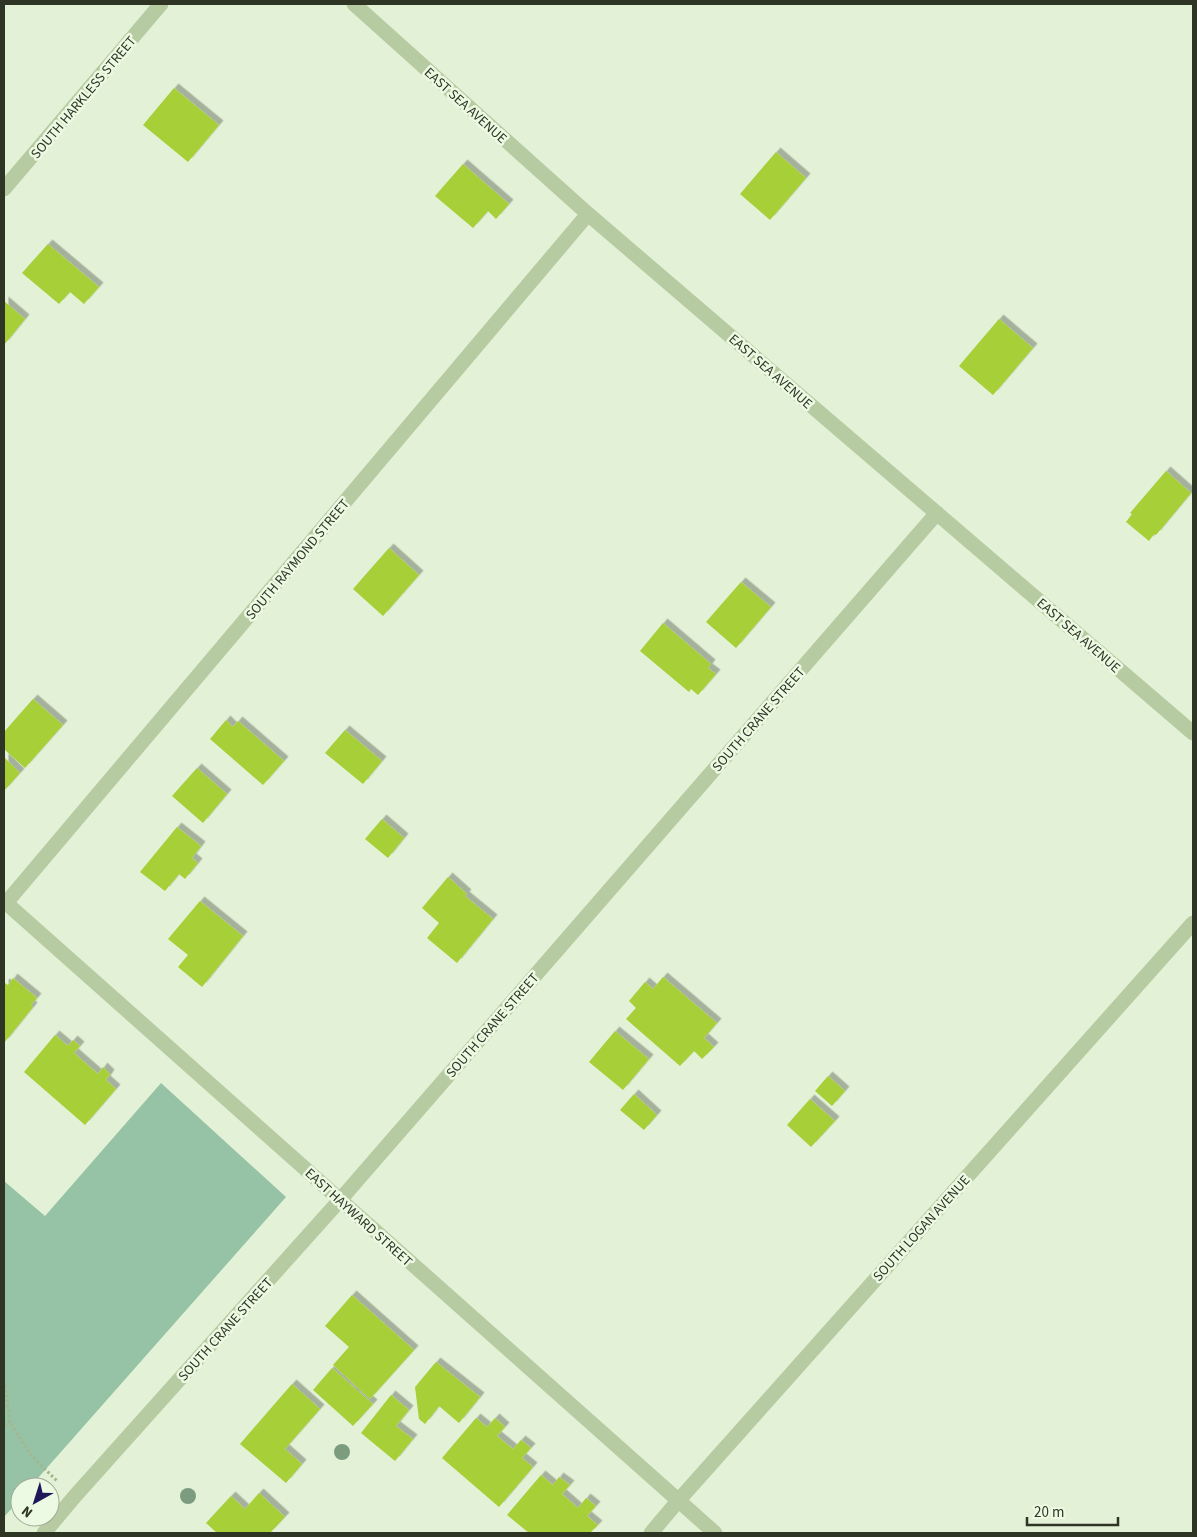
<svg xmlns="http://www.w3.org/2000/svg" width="1197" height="1537" font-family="'Source Sans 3',sans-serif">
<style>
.green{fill:#96c2a6}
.building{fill:#a6cf38;filter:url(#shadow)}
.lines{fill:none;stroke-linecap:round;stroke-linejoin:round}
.path{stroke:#a3b78c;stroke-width:3;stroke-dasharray:2.5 2.5;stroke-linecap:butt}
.minor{stroke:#b7cba2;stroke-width:15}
.tree{fill:#7c9c80}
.labels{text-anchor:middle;stroke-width:5;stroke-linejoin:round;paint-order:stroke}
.street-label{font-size:14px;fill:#2f3525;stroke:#edfae3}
</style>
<defs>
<filter id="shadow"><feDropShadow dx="4.5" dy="-4.5" stdDeviation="0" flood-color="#0004"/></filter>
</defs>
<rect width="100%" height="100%" fill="#e3f2d6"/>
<!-- green -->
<path class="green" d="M161 1083 286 1197 30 1487H20V1499L4 1517V1181L45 1216Z"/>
<!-- building -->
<path class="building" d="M174 88 219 125 188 162 143 125Z
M776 152 806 178 770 220 740 194Z
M463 164 509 204 496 219 488 211 473 228 435 196Z
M48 244 99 287 84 304 70 292 59 304 22 273Z
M4 301 25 319 4 345Z
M999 319 1033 348 993 395 959 366Z
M1166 471 1191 493 1156 535 1154 534 1149 541 1126 522 1132 514 1130 513Z
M389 548 419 575 383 616 353 589Z
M741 582 771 607 736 648 706 622Z
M663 623 711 664 708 668 716 674 698 695 691 689 689 692 640 651Z
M33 699 63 725 25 768 4 749V732Z
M226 720 233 727 238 721 284 761 263 785 210 739Z
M345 730 382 761 363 784 325 753Z
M4 757 20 773 4 791Z
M197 768 227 794 203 823 172 796Z
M382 819 404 838 388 858 365 839Z
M177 827 201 846 192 858 198 863 185 879 179 874 165 891 140 872Z
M448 877 467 894 465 896 493 919 457 963 427 938 439 923 422 908Z
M200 901 243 936 202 987 178 967 188 955 168 939Z
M663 977 717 1023 704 1038 714 1047 702 1059 694 1051 680 1066 626 1019 636 1008 629 1001 645 982 653 989Z
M13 978 37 998 31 1005 33 1007 4 1043V985L5 983 8 985Z
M615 1031 649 1059 623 1090 589 1062Z
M55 1035 68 1046 73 1040 80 1046 74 1053 98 1074 103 1067 110 1074 106 1080 116 1089 85 1125 24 1072Z
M828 1076 845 1091 832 1106 815 1091Z
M634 1094 657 1115 644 1130 620 1110Z
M810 1099 835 1121 811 1147 787 1125Z
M352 1295 414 1350 370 1399 333 1365 349 1347 325 1326Z
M436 1362 480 1397 459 1423 439 1406 425 1424 419 1419 415 1387Z
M332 1368 373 1404 353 1426 313 1390Z
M292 1384 320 1409 285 1449 302 1464 286 1483 240 1444Z
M391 1395 409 1410 396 1426 413 1439 395 1461 361 1433Z
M476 1418 487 1427 495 1418 505 1427 497 1436 513 1449 521 1440 531 1448 522 1458 533 1467 499 1507 442 1458Z
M541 1475 553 1485 559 1477 570 1485 562 1494 578 1508 586 1498 596 1506 587 1516 598 1525 590 1533H529L507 1515Z
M259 1493 285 1517 270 1533H217L206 1523 231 1496 245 1509Z"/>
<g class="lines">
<!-- path -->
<path class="path" d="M4 1380 10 1422 31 1455 57 1481
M4 1425 10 1422"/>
<!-- minor -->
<path class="minor" d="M354 4 588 214 1193 733
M4 189 161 4
M4 901 715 1533
M6 903 588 214
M44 1533 75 1496 340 1200 937 513
M651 1533 678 1501 1193 923"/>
</g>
<!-- trees -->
<g class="tree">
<circle cx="342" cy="1452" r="8"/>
<circle cx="188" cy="1496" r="8"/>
</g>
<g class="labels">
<!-- street labels -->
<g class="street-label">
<text transform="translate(83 97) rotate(-50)" y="5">SOUTH HARKLESS STREET</text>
<text transform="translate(466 105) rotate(42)" y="5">EAST SEA AVENUE</text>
<text transform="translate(771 371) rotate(41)" y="5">EAST SEA AVENUE</text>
<text transform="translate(297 559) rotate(-50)" y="5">SOUTH RAYMOND STREET</text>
<text transform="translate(1079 635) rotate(41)" y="5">EAST SEA AVENUE</text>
<text transform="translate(758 719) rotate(-49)" y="5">SOUTH CRANE STREET</text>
<text transform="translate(492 1025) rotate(-49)" y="5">SOUTH CRANE STREET</text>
<text transform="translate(359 1217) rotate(42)" y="5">EAST HAYWARD STREET</text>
<text transform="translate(921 1228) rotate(-48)" y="5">SOUTH LOGAN AVENUE</text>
<text transform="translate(225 1329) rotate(-48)" y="5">SOUTH CRANE STREET</text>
</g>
</g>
<!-- border -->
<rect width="1197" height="1537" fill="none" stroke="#2f3525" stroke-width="10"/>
<!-- north arrow -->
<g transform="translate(35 1502) rotate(219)"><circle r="24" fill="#edfae3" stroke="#a1ab97"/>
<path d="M0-4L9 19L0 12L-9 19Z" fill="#1e1859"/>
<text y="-8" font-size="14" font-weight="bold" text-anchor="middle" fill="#2f3525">N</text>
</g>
<!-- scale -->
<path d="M1027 1517v8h91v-8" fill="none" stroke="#2f3525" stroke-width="2.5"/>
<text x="1034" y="1517" font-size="15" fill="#2f3525" stroke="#edfae3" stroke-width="4" paint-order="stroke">20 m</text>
</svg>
